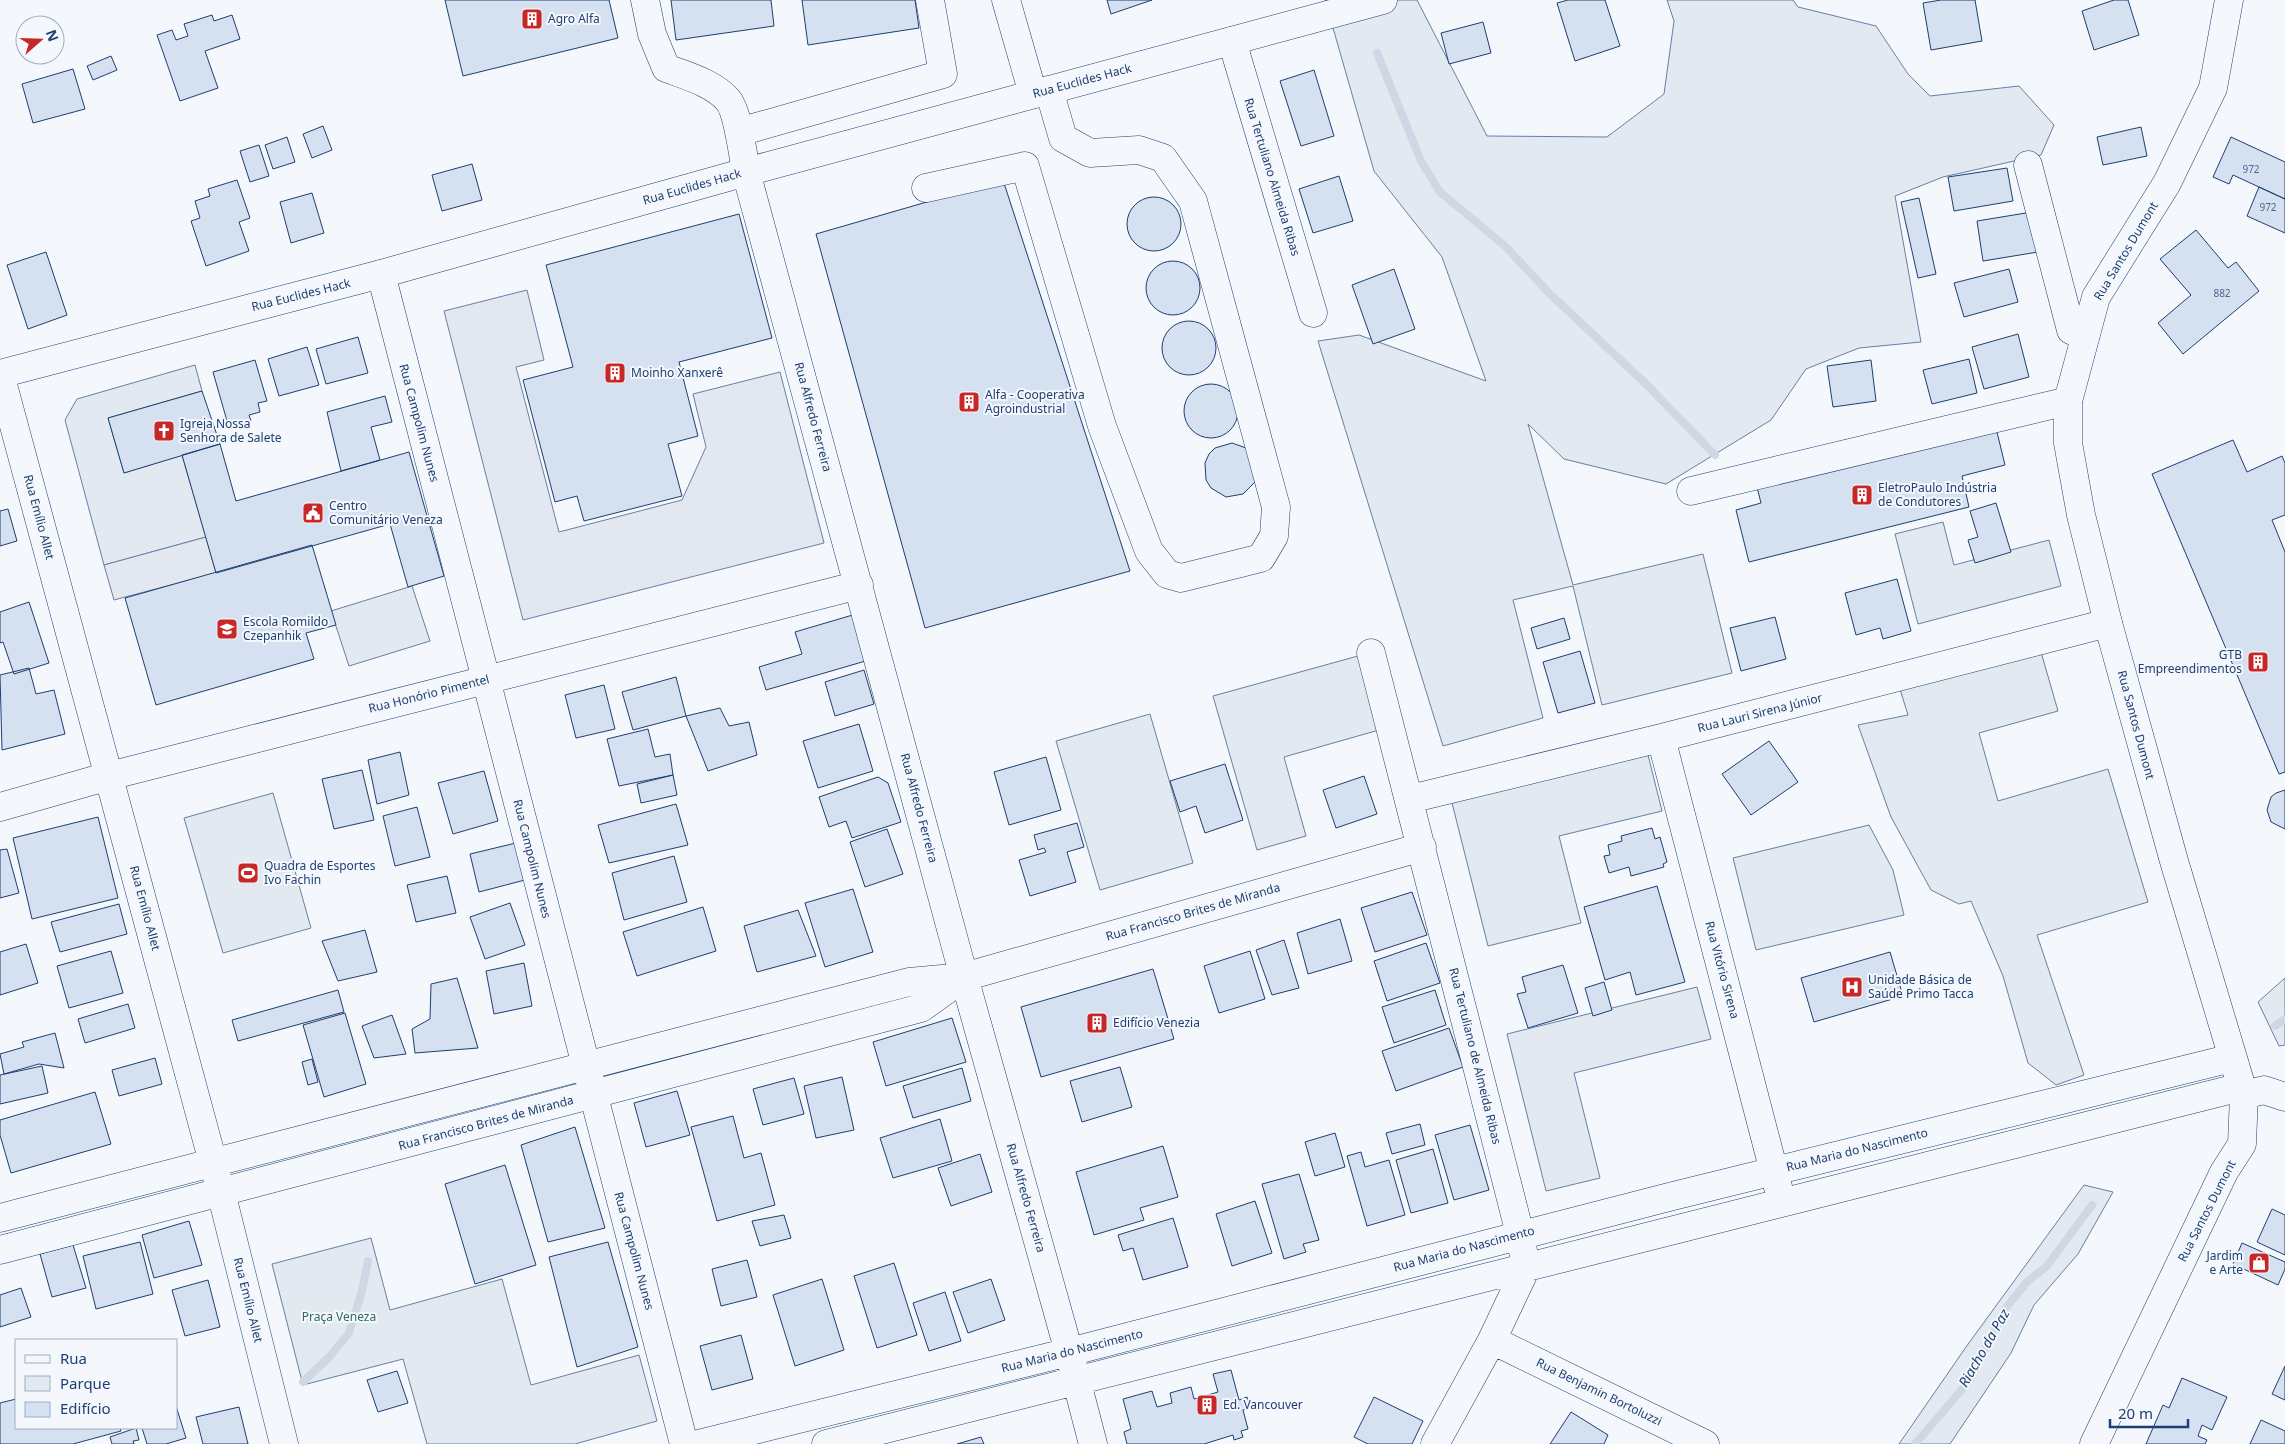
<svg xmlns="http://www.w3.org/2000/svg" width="2285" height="1444" font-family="'Noto Sans',sans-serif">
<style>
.green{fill:#e3e9f0;stroke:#687fa3}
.parking{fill:#e3e8f0;stroke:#687fa3}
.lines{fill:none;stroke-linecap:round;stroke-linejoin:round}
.stream{stroke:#cfd7e4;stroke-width:8}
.building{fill:#d5e0f0;stroke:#1d3f73}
.minor-casing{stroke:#1d3f73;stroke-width:29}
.major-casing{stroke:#1d3f73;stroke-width:29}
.minor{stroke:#f4f7fb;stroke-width:28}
.major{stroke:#f4f7fb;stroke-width:28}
.labels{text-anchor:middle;stroke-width:4;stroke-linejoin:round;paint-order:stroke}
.number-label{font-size:10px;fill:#4b6792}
.poi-label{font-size:12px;fill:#1d3f73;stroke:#f4f7fb;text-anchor:start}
.street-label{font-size:12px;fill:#1d3f73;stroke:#f4f7fb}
.park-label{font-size:12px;fill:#2c6c60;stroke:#f4f7fb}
.water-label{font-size:14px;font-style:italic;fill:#1d3f73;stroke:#f4f7fb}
</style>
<rect width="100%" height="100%" fill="#f4f7fb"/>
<!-- green -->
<path class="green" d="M1325 0H1417L1487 136 1607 137 1664 94 1674 21 1667 0H1793L1798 7 1876 26 1908 74 1930 96 2019 86 2054 125 2041 155 1943 177 1895 196 1921 342 1859 348 1806 369 1771 420 1666 484 1564 459 1528 424 1573 585 1703 554 1732 673 1602 705 1573 586 1513 600 1543 718 1443 746 1318 341 1359 335 1486 381 1442 257 1374 171Z
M195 365 202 391 108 418 124 473 182 455 206 537 104 565 65 420 77 399Z
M1943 522 1954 565 2049 540 2061 586 1918 624 1895 534Z
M412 586 430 641 349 666 331 611Z
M2041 652 2058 711 1979 733 1998 801 2108 769 2148 902 2037 935 2084 1075 2056 1085 2028 1063 2003 976 1971 901 1959 904 1931 890 1891 817 1858 725 1908 715 1899 686Z
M1358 656 1379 730 1284 757 1306 836 1257 850 1213 696Z
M1150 714 1193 863 1100 890 1056 741Z
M1647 751 1662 811 1559 836 1581 923 1488 946 1451 799Z
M273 793 311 928 223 953 184 818Z
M1869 825 1893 870 1904 915 1756 950 1733 858Z
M2285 978V1045L2279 1046 2258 1002Z
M1697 987 1711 1039 1574 1073 1600 1178 1546 1191 1507 1034Z
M2084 1185 2113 1192 2078 1254 2034 1305 2011 1353 1950 1444H1899L1966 1347Z
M371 1238 390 1310 502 1279 531 1385 639 1355 657 1421 575 1444H427L403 1359 303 1385 272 1264Z"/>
<!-- parking -->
<path class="parking" d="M527 290 544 360 516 367 559 532 682 500 706 447 693 394 780 372 824 543 523 620 444 311Z
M206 537 216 573 114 600 104 565Z"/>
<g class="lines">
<!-- stream -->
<path class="stream" d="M1377 53 1421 161 1440 192 1505 246 1550 294 1645 383 1715 455
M2275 1026 2285 1019
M303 1382 330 1356 349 1333 362 1291 368 1261
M1915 1444 1970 1380 2005 1309 2027 1282 2047 1266 2092 1205"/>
</g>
<!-- building -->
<path class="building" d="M445 0H609L618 38 463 76Z
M671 0H771L774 26 676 40Z
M802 0H915L919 28 808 45Z
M1107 0H1152L1111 14Z
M1568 0H1605L1620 46 1575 61 1557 3Z
M1941 0H1975L1982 41 1931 50 1923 3Z
M2114 0H2128L2139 35 2094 50 2082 11Z
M212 15 214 21 232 15 240 39 205 51 218 88 180 101 157 35 172 30 176 40 188 36 184 24Z
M1483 22 1491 53 1449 64 1441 33Z
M111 56 117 70 93 80 87 66Z
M73 69 85 109 33 123 22 84Z
M1314 70 1334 136 1301 146 1280 81Z
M323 126 332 150 312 158 303 134Z
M2141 127 2147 156 2103 165 2097 137Z
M287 137 295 162 273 169 265 145Z
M2231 137 2285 162V199L2233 175 2229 184 2213 177Z
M259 145 269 176 250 182 240 151Z
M472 164 482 200 442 211 432 175Z
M2007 168 2013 201 1954 211 1948 177Z
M1339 176 1353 221 1313 233 1299 189Z
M237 180 250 218 239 222 249 251 206 266 191 221 200 218 195 201 210 196 208 189Z
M1003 180 1130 571 925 628 816 234Z
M2259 187 2285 199V233L2247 216Z
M312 193 324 233 291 243 280 202Z
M1127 224a27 27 0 1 1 54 0a27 27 0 1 1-54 0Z
M1919 198 1936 274 1918 278 1901 202Z
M2032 212 2038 252 1983 261 1977 221Z
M739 214 772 338 679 362 698 436 668 444 682 496 584 521 577 496 555 502 523 380 573 367 546 265Z
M2196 230 2228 268 2236 262 2259 291 2183 354 2158 323 2191 295 2160 259Z
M46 252 67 315 28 329 7 265Z
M1146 288a27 27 0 1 1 54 0a27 27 0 1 1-54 0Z
M1394 269 1415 329 1373 344 1352 285Z
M2009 269 2018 302 1964 317 1954 283Z
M1162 348a27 27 0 1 1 54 0a27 27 0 1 1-54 0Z
M2018 334 2029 377 1984 389 1972 347Z
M358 337 368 373 326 384 316 349Z
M307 347 319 385 279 396 268 359Z
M1969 359 1977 393 1932 404 1923 370Z
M255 360 267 401 258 403 260 412 249 415 251 421 229 428 213 372Z
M1871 360 1876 401 1833 407 1827 366Z
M1184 411a27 27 0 1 1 54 0a27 27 0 1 1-54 0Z
M202 391 220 444 124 473 108 418Z
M385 396 392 422 371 427 380 460 341 471 327 412Z
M1996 428 2005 465 1962 476 1969 507 1749 562 1736 510 1761 503 1757 487Z
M2233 440 2247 472 2282 456 2285 463V515L2272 520 2285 552V772L2279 774 2152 474Z
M1232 443 1249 449 1255 482 1243 494 1226 497 1211 488 1206 480 1205 463 1209 454 1215 448Z
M220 444 236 501 409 452 444 576 408 587 390 524 216 573 182 455Z
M1996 503 2011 552 1975 563 1968 540 1978 537 1970 511Z
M8 509 17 541 0 546V511Z
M312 545 336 625 306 633 314 659 156 705 125 598Z
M1897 579 1911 631 1883 639 1880 628 1856 635 1845 593Z
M29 602 49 663 14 674 3 642 0 643V612Z
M856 614 869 660 766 690 759 667 802 654 795 632Z
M1775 617 1786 659 1741 671 1730 628Z
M1564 618 1570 639 1537 649 1531 628Z
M1580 651 1595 703 1558 713 1543 662Z
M29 668 36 694 54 690 65 734 2 750 0 675Z
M864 670 874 704 835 716 825 682Z
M676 677 686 716 633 730 622 692Z
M604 685 615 729 576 738 565 695Z
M720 708 729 726 749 722 757 755 708 771 686 716Z
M859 724 873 771 818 788 803 741Z
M648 729 655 757 670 754 673 775 619 786 607 739Z
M1769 741 1798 782 1751 815 1722 774Z
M400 752 409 795 377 804 368 760Z
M1046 757 1061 810 1009 825 994 772Z
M1225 764 1243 820 1205 833 1196 806 1180 812 1170 781Z
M362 770 374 820 334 829 322 779Z
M484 771 498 821 453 834 438 783Z
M673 775 677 795 641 803 637 784Z
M1364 776 1377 814 1336 828 1323 790Z
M878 777 888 783 901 822 852 838 846 821 829 827 819 797Z
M2285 790V829L2271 822 2267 810 2271 797 2276 793Z
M676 804 688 845 609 863 598 825Z
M417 807 430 857 395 866 383 816Z
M98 817 118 898 32 919 13 838Z
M1077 823 1084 847 1067 852 1076 882 1030 896 1019 860 1046 852 1044 848 1038 850 1034 835Z
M1652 828 1655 839 1660 837 1667 862 1663 864 1664 867 1631 876 1629 867 1609 873 1604 856 1610 855 1608 845 1622 841 1621 836Z
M887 829 903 874 865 887 850 842Z
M516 843 525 880 479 892 470 854Z
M7 849 19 893 0 898V850Z
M674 856 687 902 624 920 612 873Z
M447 876 456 913 416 922 407 885Z
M1657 886 1685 982 1636 995 1630 972 1605 980 1584 907Z
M853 889 873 952 825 967 805 903Z
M1412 892 1427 935 1375 952 1361 908Z
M510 903 525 945 485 959 470 917Z
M119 904 127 934 60 952 51 922Z
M703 907 716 951 637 976 623 932Z
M798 910 816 956 757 972 744 926Z
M1340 919 1352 961 1308 974 1297 933Z
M365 930 377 972 338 981 322 941Z
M1284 940 1299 988 1272 995 1256 950Z
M1426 943 1440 983 1387 1001 1374 961Z
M26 944 38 983 0 995V952Z
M111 951 123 993 69 1008 57 966Z
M1250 951 1265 999 1219 1013 1204 966Z
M1890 952 1903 996 1814 1022 1801 978Z
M524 963 532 1006 494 1014 486 971Z
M1563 965 1578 1013 1528 1028 1517 994 1526 992 1522 977Z
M1153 969 1174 1039 1041 1077 1021 1007Z
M457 978 478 1048 415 1053 412 1029 430 1019 431 984Z
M1604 982 1612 1010 1593 1016 1585 988Z
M338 990 344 1012 238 1041 232 1020Z
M1435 990 1446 1025 1394 1043 1382 1007Z
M128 1004 135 1028 85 1043 78 1019Z
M345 1013 366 1084 324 1097 303 1025Z
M392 1015 406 1054 374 1058 362 1026Z
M952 1018 966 1062 886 1086 873 1042Z
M1449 1028 1463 1067 1396 1091 1382 1051Z
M55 1033 64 1068 39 1064 4 1074 0 1054 24 1047 22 1042Z
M155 1058 162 1084 119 1096 112 1070Z
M312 1059 318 1082 308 1085 302 1062Z
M42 1066 48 1093 0 1104V1075Z
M1120 1067 1132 1107 1082 1122 1070 1081Z
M962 1068 971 1101 913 1118 903 1086Z
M842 1077 854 1130 816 1138 804 1086Z
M794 1078 804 1114 763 1125 753 1089Z
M677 1091 690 1135 646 1147 634 1103Z
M95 1092 111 1144 11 1173 0 1135V1120Z
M733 1116 744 1158 761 1153 775 1205 717 1221 691 1127Z
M940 1119 952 1161 893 1178 880 1138Z
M1420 1124 1425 1145 1392 1154 1386 1133Z
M1470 1125 1489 1190 1454 1200 1435 1135Z
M575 1127 605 1228 548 1242 521 1145Z
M1335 1133 1345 1167 1315 1176 1305 1142Z
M1163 1146 1178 1197 1140 1208 1144 1220 1094 1235 1076 1172Z
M1433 1149 1448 1203 1411 1213 1396 1160Z
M1361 1152 1365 1167 1389 1160 1405 1215 1367 1226 1347 1156Z
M980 1154 992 1192 951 1206 938 1168Z
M505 1165 536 1265 475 1284 445 1184Z
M1299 1174 1319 1240 1303 1244 1306 1252 1284 1259 1262 1184Z
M1255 1201 1272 1253 1232 1266 1216 1214Z
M2272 1209 2285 1215V1255L2257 1242Z
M784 1215 791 1238 760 1246 752 1221Z
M1173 1218 1188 1267 1143 1280 1133 1248 1123 1251 1118 1235Z
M189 1221 202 1265 154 1278 142 1235Z
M140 1242 153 1294 96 1309 83 1256Z
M608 1242 638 1347 577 1367 549 1257Z
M2242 1243 2285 1262V1269L2278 1285 2233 1264Z
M73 1245 86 1288 52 1297 40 1254Z
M747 1260 757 1297 721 1306 712 1269Z
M894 1263 917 1335 877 1348 854 1276Z
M822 1279 844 1350 795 1366 773 1295Z
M991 1279 1005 1320 968 1333 953 1292Z
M208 1280 220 1327 185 1336 172 1290Z
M21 1288 31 1317 0 1327V1295Z
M945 1292 961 1341 929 1351 913 1303Z
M741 1335 753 1379 712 1390 700 1346Z
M2285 1366V1400L2272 1394Z
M1231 1370 1239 1400 1247 1397 1250 1408 1243 1410 1248 1429 1241 1431 1243 1437 1234 1440 1233 1435 1204 1444H1127L1124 1432 1131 1429 1123 1399 1152 1391 1157 1407 1172 1403 1170 1393 1191 1387 1194 1399 1218 1392 1213 1374Z
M397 1371 408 1403 378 1412 367 1380Z
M2182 1378 2227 1397 2212 1430 2202 1425 2198 1436 2207 1440 2205 1444H2146L2163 1405 2169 1408Z
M1374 1397 1423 1421 1412 1444H1368L1354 1437Z
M16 1399V1428H120L121 1431 73 1444H0V1403Z
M176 1406 186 1438 166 1444H147L142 1428H176Z
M239 1407 248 1444H203L196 1417Z
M1571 1412 1608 1435 1604 1444H1550Z
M2261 1420 2285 1431V1444H2250Z
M136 1428 139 1440 133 1441 134 1444H112L110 1437Z
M981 1437 984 1444H957Z"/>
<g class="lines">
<!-- minor casing -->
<g class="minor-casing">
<path id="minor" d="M645 0 652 34 666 68C687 76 713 83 728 100 738 112 743 155 746 172L964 977 1069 1352 1093 1444
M1006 0 1033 94
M1232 41 1313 313
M739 132 943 74 930 0
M2028 165 2071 330 2085 337
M926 188 1025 166 1102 426 1149 551 1167 574 1181 578 1261 558 1274 536 1276 507 1193 201 1163 158 1139 150 1090 153 1063 138 1049 90
M381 274 684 1444
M0 374 221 1192 284 1444
M1691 491 2068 401
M1371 653 1520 1234 1526 1268 1492 1340 1435 1444
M1661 738 1778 1187
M1410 799 1661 738 2108 623
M0 807 109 776 859 585
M2244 1095 2264 1090 2285 1097
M0 1218 909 982 964 977 1422 847
M0 1250 921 1008 963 978
M1492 1340 1705 1444
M698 1444 1069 1352 1673 1196 2232 1058
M826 1444 2241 1087"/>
</g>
<!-- major casing -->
<g class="major-casing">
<path id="major" d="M0 374 381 274 746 172 1383 0
M2094 1444 2224 1172 2242 1144 2244 1095 2174 861 2108 623 2081 515 2068 443V401L2096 297 2167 183 2213 88 2229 0"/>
</g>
<!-- minor -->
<use href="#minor" class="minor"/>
<!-- major -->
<use href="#major" class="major"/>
</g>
<!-- icons -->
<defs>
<g id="building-square" transform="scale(1.125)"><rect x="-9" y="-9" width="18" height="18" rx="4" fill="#c62828" stroke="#f4f7fb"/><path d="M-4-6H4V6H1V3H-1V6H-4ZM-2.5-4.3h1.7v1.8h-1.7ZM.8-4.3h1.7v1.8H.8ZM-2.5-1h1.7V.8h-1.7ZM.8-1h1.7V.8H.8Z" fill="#fff"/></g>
<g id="church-square" transform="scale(1.125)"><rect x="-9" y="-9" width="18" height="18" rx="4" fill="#c62828" stroke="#f4f7fb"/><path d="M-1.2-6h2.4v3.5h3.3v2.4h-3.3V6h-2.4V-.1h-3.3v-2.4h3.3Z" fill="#fff"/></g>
<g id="civic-square" transform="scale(1.125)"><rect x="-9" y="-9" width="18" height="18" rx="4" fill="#c62828" stroke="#f4f7fb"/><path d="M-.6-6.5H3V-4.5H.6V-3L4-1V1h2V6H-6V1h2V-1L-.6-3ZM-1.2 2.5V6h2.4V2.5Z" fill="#fff"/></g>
<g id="school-square" transform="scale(1.125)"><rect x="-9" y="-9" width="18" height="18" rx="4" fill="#c62828" stroke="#f4f7fb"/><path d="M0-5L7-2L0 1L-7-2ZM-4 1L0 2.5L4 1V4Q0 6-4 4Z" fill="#fff"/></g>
<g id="stadium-square" transform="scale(1.125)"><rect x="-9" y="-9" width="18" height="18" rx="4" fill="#c62828" stroke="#f4f7fb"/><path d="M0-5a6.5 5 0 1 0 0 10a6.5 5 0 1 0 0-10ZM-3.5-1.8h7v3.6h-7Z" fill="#fff"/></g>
<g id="hospital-square" transform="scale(1.125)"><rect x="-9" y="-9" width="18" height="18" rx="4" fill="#c62828" stroke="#f4f7fb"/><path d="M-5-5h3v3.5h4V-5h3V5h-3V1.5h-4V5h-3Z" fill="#fff"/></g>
<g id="shop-square" transform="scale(1.125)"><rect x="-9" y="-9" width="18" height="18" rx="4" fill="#c62828" stroke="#f4f7fb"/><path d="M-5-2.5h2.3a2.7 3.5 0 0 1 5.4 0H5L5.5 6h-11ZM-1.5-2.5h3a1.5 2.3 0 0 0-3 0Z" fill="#fff"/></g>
</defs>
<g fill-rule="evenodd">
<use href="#building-square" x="532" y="19"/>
<use href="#building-square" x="615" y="373"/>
<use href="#building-square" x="969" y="402"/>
<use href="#church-square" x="164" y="431"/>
<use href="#building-square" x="1862" y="495"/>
<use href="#civic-square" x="313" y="513"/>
<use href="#school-square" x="227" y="629"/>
<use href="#building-square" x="2258" y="662"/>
<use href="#stadium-square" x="248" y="873"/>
<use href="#hospital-square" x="1852" y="987"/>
<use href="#building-square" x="1097" y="1023"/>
<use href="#shop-square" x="2259" y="1263"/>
<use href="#building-square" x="1207" y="1405"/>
</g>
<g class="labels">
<!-- number labels -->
<g class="number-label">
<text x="2251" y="173">972</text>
<text x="2268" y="211">972</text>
<text x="2222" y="297">882</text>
</g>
<!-- poi labels -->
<g class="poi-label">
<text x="548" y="23">Agro Alfa</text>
<text x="631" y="377">Moinho Xanxerê</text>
<text x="985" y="399">Alfa - Cooperativa<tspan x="985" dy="14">Agroindustrial</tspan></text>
<text x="180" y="428">Igreja Nossa<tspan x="180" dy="14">Senhora de Salete</tspan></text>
<text x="1878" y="492">EletroPaulo Indústria<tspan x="1878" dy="14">de Condutores</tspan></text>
<text x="329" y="510">Centro<tspan x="329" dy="14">Comunitário Veneza</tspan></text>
<text x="243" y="626">Escola Romildo<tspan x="243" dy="14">Czepanhik</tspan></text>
<text x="2242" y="659" text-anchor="end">GTB<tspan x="2242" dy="14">Empreendimentos</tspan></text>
<text x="264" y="870">Quadra de Esportes<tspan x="264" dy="14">Ivo Fachin</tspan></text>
<text x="1868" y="984">Unidade Básica de<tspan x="1868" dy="14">Saúde Primo Tacca</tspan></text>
<text x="1113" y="1027">Edifício Venezia</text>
<text x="2243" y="1260" text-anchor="end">Jardim<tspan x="2243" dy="14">e Arte</tspan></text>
<text x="1223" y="1409">Ed. Vancouver</text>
</g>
<!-- street labels -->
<g class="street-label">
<text transform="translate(1082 81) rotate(-15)" y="4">Rua Euclides Hack</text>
<text transform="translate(1272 177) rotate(73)" y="4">Rua Tertuliano Almeida Ribas</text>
<text transform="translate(692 187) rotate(-16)" y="4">Rua Euclides Hack</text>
<text transform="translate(2126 251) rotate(-59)" y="4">Rua Santos Dumont</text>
<text transform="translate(301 295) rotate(-14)" y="4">Rua Euclides Hack</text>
<text transform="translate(813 417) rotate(75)" y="4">Rua Alfredo Ferreira</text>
<text transform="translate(419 423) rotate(75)" y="4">Rua Campolim Nunes</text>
<text transform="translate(39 517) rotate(75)" y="4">Rua Emílio Allet</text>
<text transform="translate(429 694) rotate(-14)" y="4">Rua Honório Pimentel</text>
<text transform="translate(1760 713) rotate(-14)" y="4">Rua Lauri Sirena Júnior</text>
<text transform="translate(2136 725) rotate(75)" y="4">Rua Santos Dumont</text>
<text transform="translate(919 808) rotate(75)" y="4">Rua Alfredo Ferreira</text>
<text transform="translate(532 859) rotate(76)" y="4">Rua Campolim Nunes</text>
<text transform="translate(145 908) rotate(75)" y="4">Rua Emílio Allet</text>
<text transform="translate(1193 912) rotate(-16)" y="4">Rua Francisco Brites de Miranda</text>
<text transform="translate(1722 970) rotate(75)" y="4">Rua Vitório Sirena</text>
<text transform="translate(1475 1056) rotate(76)" y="4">Rua Tertuliano de Almeida Ribas</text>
<text transform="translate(486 1123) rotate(-15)" y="4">Rua Francisco Brites de Miranda</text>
<text transform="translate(1857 1150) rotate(-14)" y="4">Rua Maria do Nascimento</text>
<text transform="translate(1026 1198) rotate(74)" y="4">Rua Alfredo Ferreira</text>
<text transform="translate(2207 1211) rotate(-63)" y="4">Rua Santos Dumont</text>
<text transform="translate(1464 1249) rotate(-15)" y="4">Rua Maria do Nascimento</text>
<text transform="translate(634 1251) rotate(75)" y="4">Rua Campolim Nunes</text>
<text transform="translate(248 1300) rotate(76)" y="4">Rua Emílio Allet</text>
<text transform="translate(1072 1351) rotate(-14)" y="4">Rua Maria do Nascimento</text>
<text transform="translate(1599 1392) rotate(26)" y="4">Rua Benjamin Bortoluzzi</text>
</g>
<!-- park labels -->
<g class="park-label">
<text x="339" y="1321">Praça Veneza</text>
</g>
<!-- water labels -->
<g class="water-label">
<text transform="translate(1984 1348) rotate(-60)" y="5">Riacho da Paz</text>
</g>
</g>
<!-- legend -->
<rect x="15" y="1339" width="162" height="90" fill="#f4f7fb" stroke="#9eadc5"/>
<rect x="25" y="1355" width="25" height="8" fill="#f4f7fb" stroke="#9eadc5"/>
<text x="60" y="1364" font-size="15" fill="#1d3f73">Rua</text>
<rect x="25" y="1376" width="25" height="15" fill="#e3e9f0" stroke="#9eadc5"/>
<text x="60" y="1389" font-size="15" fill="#1d3f73">Parque</text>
<rect x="25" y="1402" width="25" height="15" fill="#d5e0f0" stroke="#9eadc5"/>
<text x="60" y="1414" font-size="15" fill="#1d3f73">Edifício</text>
<!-- north arrow -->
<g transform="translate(40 40) rotate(70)"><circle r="24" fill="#f4f7fb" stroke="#9eadc5"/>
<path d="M0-4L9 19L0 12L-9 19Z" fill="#c62828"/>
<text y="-8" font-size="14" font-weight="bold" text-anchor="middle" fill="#1d3f73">N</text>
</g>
<!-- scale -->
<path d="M2110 1419v8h78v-8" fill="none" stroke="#1d3f73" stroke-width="2.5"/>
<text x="2118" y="1419" font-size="15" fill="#1d3f73" stroke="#f4f7fb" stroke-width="4" paint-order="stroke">20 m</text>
</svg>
